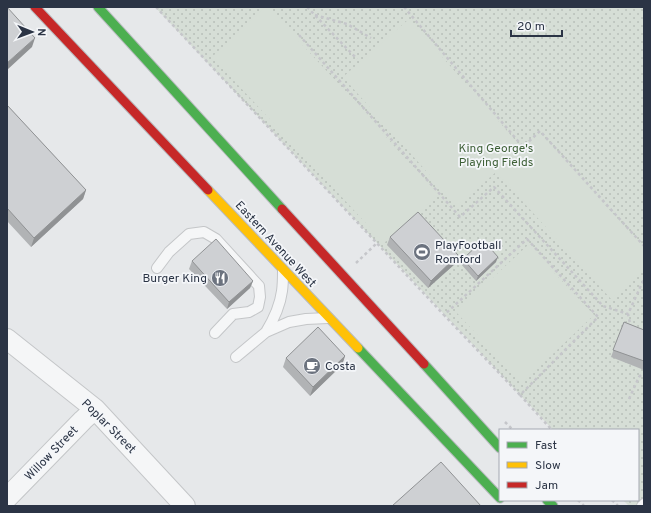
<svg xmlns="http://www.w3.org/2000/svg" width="651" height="513" font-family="Overpass,sans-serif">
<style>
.green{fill:url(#green-dots)}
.pitch{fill:#d6ded6}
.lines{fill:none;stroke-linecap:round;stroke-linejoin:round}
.lane-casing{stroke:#c4c6c8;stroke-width:12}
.street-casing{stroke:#c4c6c8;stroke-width:22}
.fast-casing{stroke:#b8bbbf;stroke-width:11}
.slow-casing{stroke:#b8bbbf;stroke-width:11}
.jam-casing{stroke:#b8bbbf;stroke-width:11}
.path{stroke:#c5c6ca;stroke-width:2.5;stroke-dasharray:3 3;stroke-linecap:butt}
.lane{stroke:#f5f6f7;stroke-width:10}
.street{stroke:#f5f6f7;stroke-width:20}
.fast{stroke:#4caf50;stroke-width:9}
.slow{stroke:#ffc107;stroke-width:9}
.jam{stroke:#c62828;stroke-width:9}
.wall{fill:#b1b3b5}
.shaded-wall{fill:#909294}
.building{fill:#ced0d3;stroke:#909294}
.labels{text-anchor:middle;stroke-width:3.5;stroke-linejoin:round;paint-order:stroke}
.park-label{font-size:12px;fill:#3f6138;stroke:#f4f6f9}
.street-label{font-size:12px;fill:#2b3445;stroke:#f4f6f9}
.poi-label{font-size:12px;fill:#2b3445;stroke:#f4f6f9;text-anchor:start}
</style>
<defs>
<pattern id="green-dots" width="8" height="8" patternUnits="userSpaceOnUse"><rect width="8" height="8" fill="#d6ded6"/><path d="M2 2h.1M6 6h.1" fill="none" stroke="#b8bfb9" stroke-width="1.8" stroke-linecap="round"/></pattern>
</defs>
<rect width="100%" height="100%" fill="#e6e8ea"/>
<!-- green -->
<path class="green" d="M155 7H644V506H629L623 500H638V430H553Z"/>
<!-- pitch -->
<path class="pitch" d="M265 7H267L337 82 438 195 384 243 317 170 212 57Z
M409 19 522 148 540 133 644 248V269L611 299 496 172 457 206 343 77Z
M528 245 594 315 522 383 456 312Z"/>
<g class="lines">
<!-- lane casing -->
<g class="lane-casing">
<path id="lane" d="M157 268 169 252 189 234 204 232 216 239 259 286 260 297 258 307 249 312 233 314 215 333
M266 332C274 319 280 306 282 291 283 284 283 278 283 271
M236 357 266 332 289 322 306 319 328 318
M642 506 644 504"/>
</g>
<!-- street casing -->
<g class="street-casing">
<path id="street" d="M7 339 95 409 185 506
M7 498 83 420 95 409"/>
</g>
<!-- fast casing -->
<g class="fast-casing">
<path id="fast" d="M98 7 282 209
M358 348 500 498
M424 364 500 448
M547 500 553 506"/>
</g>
<!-- slow casing -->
<g class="slow-casing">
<path id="slow" d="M208 190 358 348"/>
</g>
<!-- jam casing -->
<g class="jam-casing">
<path id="jam" d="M35 7 208 190
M282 209 424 364"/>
</g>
<!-- path -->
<path class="path" d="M156 7 444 315
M307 7 357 59
M404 7 523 147 540 131 644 246
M315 15 347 24 371 38
M299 35 460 217 494 187 603 306 628 314
M527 239 598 317 520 395 444 315Z
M356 263 377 243
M631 328 628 314 644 279
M520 395 552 430
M629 399 639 377 642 374 644 375
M505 422 513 430
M578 500 584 506
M612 500 618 506"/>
<!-- lane -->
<use href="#lane" class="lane"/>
<!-- street -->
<use href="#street" class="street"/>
<!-- fast -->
<use href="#fast" class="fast"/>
<!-- slow -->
<use href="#slow" class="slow"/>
<!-- jam -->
<use href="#jam" class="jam"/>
</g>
<!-- wall -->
<path class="wall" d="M7 105 86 190 83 199 31 247 7 221Z
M390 237 456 263 428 288 387 245Z
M463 259 496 262 476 281 461 264Z
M192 261 253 281 250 288 227 309 189 269Z
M624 322 644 330V370L611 357Z
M345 356 342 365 310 396 283 367 286 358Z"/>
<!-- shaded-wall -->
<path class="shaded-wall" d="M35 38 32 47 7 70V63Z
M86 190 83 199 31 247 34 238Z
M458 255 456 263 428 288 431 281Z
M498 257 496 262 476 281 478 276Z
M253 281 250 288 227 309 229 302Z
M345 356 342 365 310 396 313 387Z"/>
<!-- building -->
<path class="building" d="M7 7 35 38 7 63Z
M7 105 86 190 34 238 7 208Z
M418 212 458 255 431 281 390 237Z
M216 239 253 281 229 302 192 261Z
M483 240 498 257 478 276 463 259Z
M624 322 644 330V361L613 350Z
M318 327 345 356 313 387 286 358Z
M441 462 481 506H392Z"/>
<!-- icons -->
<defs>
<g id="stadium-disc" transform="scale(0.9)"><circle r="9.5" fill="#6c737f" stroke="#f4f6f9"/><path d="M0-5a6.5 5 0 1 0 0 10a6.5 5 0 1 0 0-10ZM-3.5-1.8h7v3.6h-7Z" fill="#fff"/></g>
<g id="restaurant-disc" transform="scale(0.9)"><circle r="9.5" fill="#6c737f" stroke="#f4f6f9"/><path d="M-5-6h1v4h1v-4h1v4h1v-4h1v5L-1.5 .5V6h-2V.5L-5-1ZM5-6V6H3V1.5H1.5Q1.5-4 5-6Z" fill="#fff"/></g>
<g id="cafe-disc" transform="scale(0.9)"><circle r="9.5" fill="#6c737f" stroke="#f4f6f9"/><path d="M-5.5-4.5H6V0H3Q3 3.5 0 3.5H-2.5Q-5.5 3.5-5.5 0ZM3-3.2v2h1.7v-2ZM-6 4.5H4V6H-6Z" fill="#fff"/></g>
</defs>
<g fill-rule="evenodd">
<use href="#stadium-disc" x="422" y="252"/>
<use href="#restaurant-disc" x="220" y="278"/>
<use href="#cafe-disc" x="312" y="366"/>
</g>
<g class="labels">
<!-- park labels -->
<g class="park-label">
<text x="496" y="152">King George's<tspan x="496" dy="14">Playing Fields</tspan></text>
</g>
<!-- street labels -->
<g class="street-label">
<text transform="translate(276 244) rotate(47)" y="4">Eastern Avenue West</text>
<text transform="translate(109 426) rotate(45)" y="4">Poplar Street</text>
<text transform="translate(51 453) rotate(-46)" y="4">Willow Street</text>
</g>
<!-- poi labels -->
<g class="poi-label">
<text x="435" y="249">PlayFootball<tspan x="435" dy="14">Romford</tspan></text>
<text x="207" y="282" text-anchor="end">Burger King</text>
<text x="325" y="370">Costa</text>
</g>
</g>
<!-- border -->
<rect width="651" height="513" fill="none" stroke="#2b3445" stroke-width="16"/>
<!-- legend -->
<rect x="499" y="429" width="140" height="72" fill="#f4f6f9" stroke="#a4a8b1"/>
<rect x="507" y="442" width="20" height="6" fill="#4caf50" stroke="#a4a8b1"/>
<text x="535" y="449" font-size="12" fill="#2b3445">Fast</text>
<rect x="507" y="462" width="20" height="6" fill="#ffc107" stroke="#a4a8b1"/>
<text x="535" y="469" font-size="12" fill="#2b3445">Slow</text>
<rect x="507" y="482" width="20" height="6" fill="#c62828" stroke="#a4a8b1"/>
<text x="535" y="489" font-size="12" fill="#2b3445">Jam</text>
<!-- north arrow -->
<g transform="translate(32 32) rotate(91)" stroke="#f4f6f9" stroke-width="3" paint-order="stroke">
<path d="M0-3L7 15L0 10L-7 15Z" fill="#2b3445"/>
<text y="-6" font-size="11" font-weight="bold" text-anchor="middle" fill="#2b3445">N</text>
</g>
<!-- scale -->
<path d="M511 30v6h51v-6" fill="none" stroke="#2b3445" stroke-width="2"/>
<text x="517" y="30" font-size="12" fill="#2b3445" stroke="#f4f6f9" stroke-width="3" paint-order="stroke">20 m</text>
</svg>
